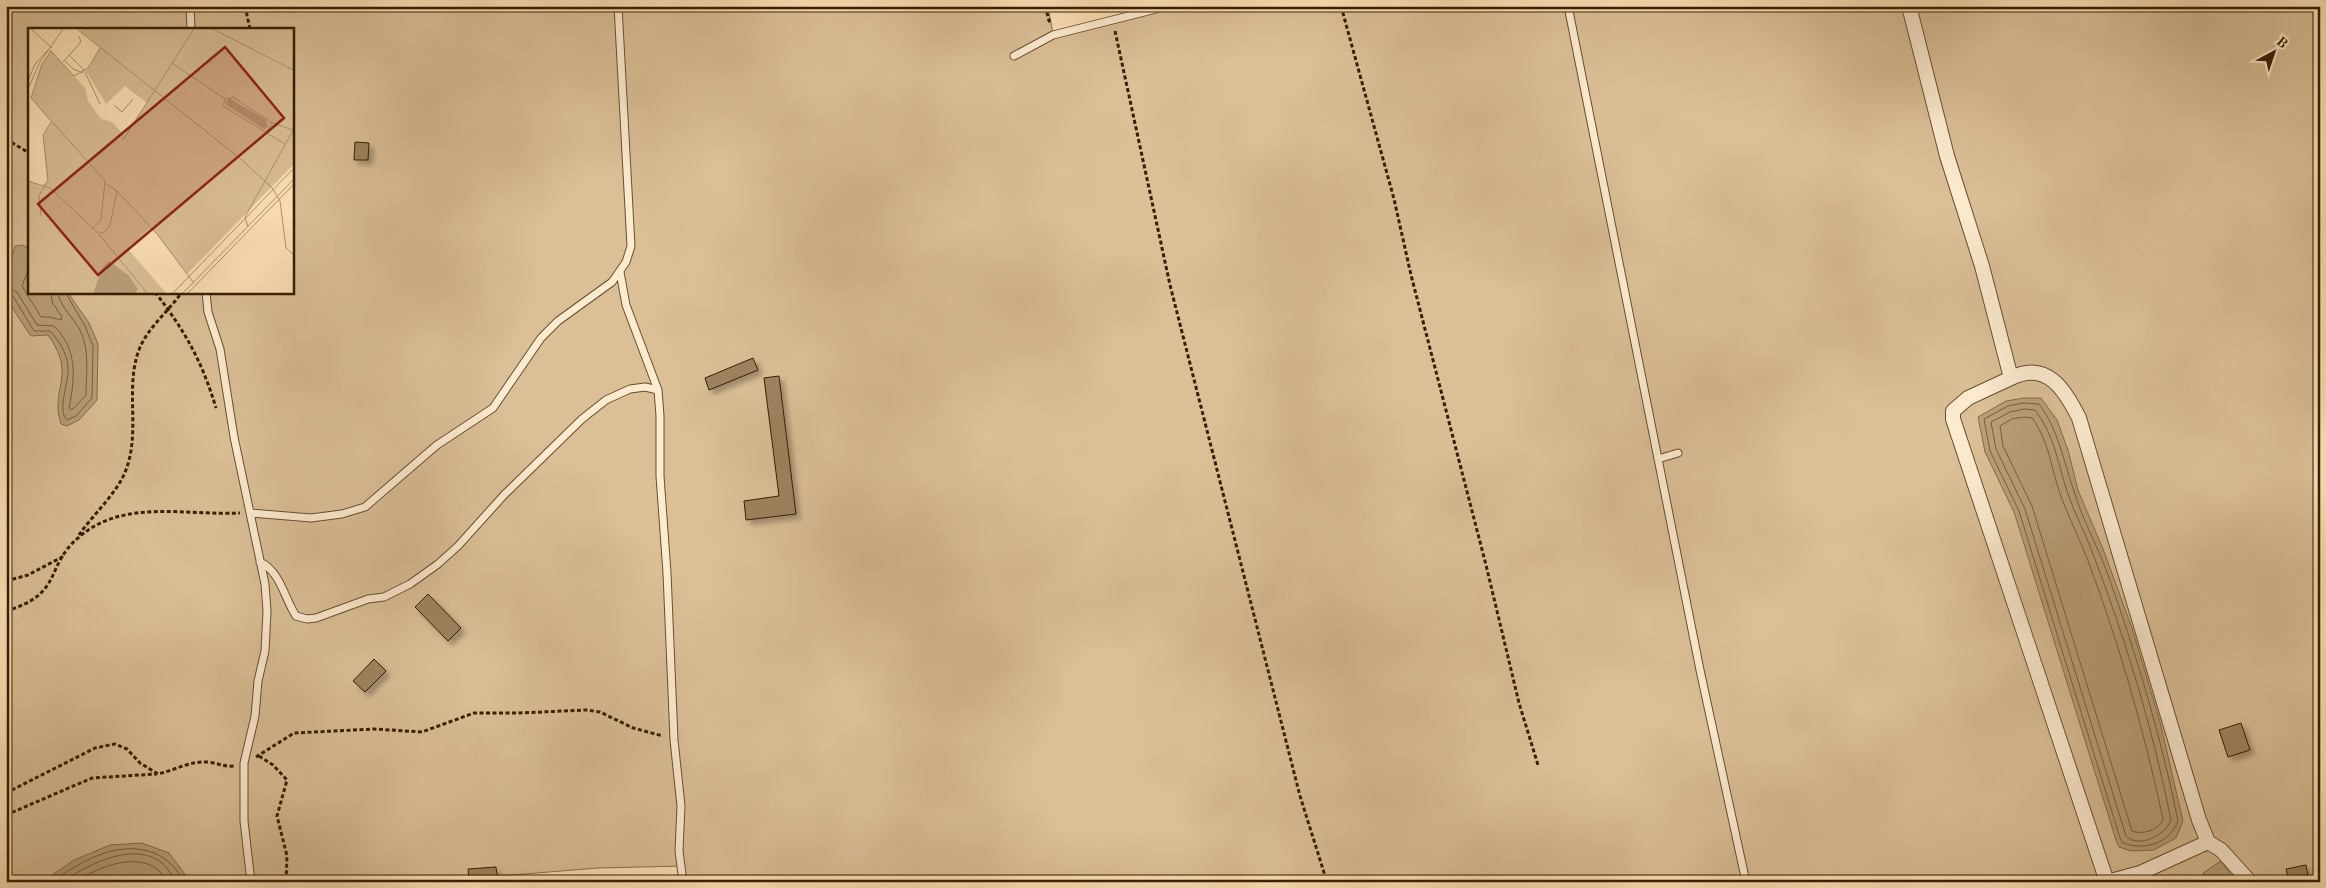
<svg xmlns="http://www.w3.org/2000/svg" width="2326" height="888" font-family="'Old Standard TT',serif">
<style>
.green{fill:#dabf97;stroke:#886f4c;fill-rule:evenodd}
.water{fill:#b89e78;stroke:#846b48}
.lines{fill:none;stroke-linecap:round;stroke-linejoin:round}
.shore{stroke:#765e3c;stroke-width:1}
.building{fill:#9c835f;stroke:#351f00;filter:url(#shadow)}
.service-casing{stroke:#674f2e;stroke-width:9}
.minor-casing{stroke:#674f2e;stroke-width:16}
.path{stroke:#351f00;stroke-width:3;stroke-dasharray:4 2.5;stroke-linecap:butt}
.service{stroke:#fdebd0;stroke-width:7}
.minor{stroke:#fdebd0;stroke-width:14}
.inset-road{fill:none;stroke:#ac936d;stroke-width:1}
.view{fill:#8f2418;fill-opacity:0.15;stroke:#8f2418;stroke-width:2.5}
.inset-edge{fill:none;stroke:#351f00;stroke-width:2.5}
</style>
<defs>
<filter id="shadow"><feDropShadow dx="4.5" dy="4.5" stdDeviation="2.5" flood-color="#0004"/></filter>
</defs>
<rect width="100%" height="100%" fill="#fce0b6"/>
<filter id="stains"><feTurbulence type="fractalNoise" baseFrequency=".004" numOctaves="4"/><feColorMatrix values="0 0 0 0 .2 0 0 0 0 .09 0 0 0 0 .02 0 0 0 .5 -.17"/></filter>
<radialGradient id="worn" r=".72"><stop offset=".6" stop-color="#630" stop-opacity="0"/><stop offset="1" stop-color="#630" stop-opacity=".3"/></radialGradient>
<!-- green -->
<path class="green" d="M6 6H1048L1053 34 1165 6H2320V882H686L684 866 598 868 426 882H6ZM29 29H292V292H29Z"/>
<!-- water -->
<path class="water" d="M23 245 29 249V292L68 293 89 323 98 344 97 400 79 420 67 426 61 424C49 387 78 377 48 335L31 336C3 296 3 293 15 246Z
M2024 398H2041L2057 420 2068 450 2078 490 2103 549 2132 628 2160 722 2183 821 2176 838 2154 850 2131 851 2119 847 2116 840 2014 512 1985 452 1978 417 2006 401Z
M142 843 169 853 187 877 188 882H42L74 860 110 845Z
M2221 861 2236 882H2206L2203 873Z"/>
<g class="lines">
<!-- shore -->
<path class="shore" d="M29 268 22 286 41 317H50L61 320 62 317 52 302 51 292
M6 287 17 292 37 325 54 326C78 350 75 378 69 408L72 410 86 395C86 373 90 350 80 330 74 318 59 306 58 292
M6 294 13 296 34 331H50C59 341 67 353 68 366 70 382 56 409 67 420L76 416 92 398 93 346 85 326 65 292
M2024 403 2039 404C2059 431 2063 460 2074 491 2082 519 2097 545 2107 572 2136 653 2161 736 2178 821 2170 843 2145 851 2123 843L2120 838 2019 511 1990 451 1984 419 2008 406Z
M2025 409 2035 410C2055 436 2058 465 2068 494 2075 515 2086 534 2093 554 2126 640 2153 730 2171 820 2166 835 2138 849 2126 836L2025 509 1996 449 1991 422 2010 412Z
M2025 417 2032 418C2050 442 2051 471 2062 499 2069 518 2079 538 2087 558 2119 643 2144 730 2163 819 2160 830 2142 835 2132 831L2032 506 2003 446 2000 426 2012 419Z
M51 882C81 862 117 839 154 853 166 858 178 868 183 882
M62 882C87 865 134 840 162 863 168 868 172 876 176 882
M75 882C96 868 134 852 157 869 161 872 164 878 167 882"/>
</g>
<!-- building -->
<path class="building" d="M355 142 369 143 368 160H354Z
M753 358 758 370 709 390 705 378Z
M779 376 796 514 746 520 744 501 779 496 764 378Z
M428 594 461 628 448 641 415 607Z
M374 659 386 671 365 692 353 681Z
M2241 723 2250 750 2228 757 2219 730Z
M2306 865 2309 882H2289L2286 869Z
M496 867 498 882H469L468 869Z"/>
<g class="lines">
<!-- service casing -->
<g class="service-casing">
<path id="service" d="M190 6 191 29
M1568 6 1700 670 1746 882
M1014 56 1053 35 1168 6
M620 272 626 305 658 390 660 416V476L667 573 674 740 681 806 679 851 683 882
M206 292 208 312 220 349 234 437 265 584 267 611 265 651 258 681 255 716 244 763V821L251 882
M1658 459 1678 453
M251 513 311 518 342 514 365 507 437 445 493 408 541 338 558 321 612 282 626 262 631 246 618 6
M260 562C281 572 284 598 296 616L307 619 316 618 368 599 384 597 410 584 438 564 458 546 504 495 582 419 606 400 630 389 645 387 658 390"/>
</g>
<!-- minor casing -->
<g class="minor-casing">
<path id="minor" d="M1909 6 1947 156 1982 266 2011 378C2047 360 2065 390 2079 418L2199 820 2208 842 2140 873 2107 882
M2011 378 1968 398 1953 411V419L2107 882
M2208 842 2221 850 2250 882"/>
</g>
<!-- path -->
<path class="path" d="M245 6 250 29
M1045 6 1050 24
M1341 6 1394 199 1411 275 1486 565 1519 703 1538 765
M1115 31 1170 285 1300 796 1327 882
M6 139 29 153
M155 292C185 331 202 361 216 408
M79 535C94 513 119 492 127 467 140 429 125 387 139 350 147 328 169 311 182 292
M6 581 28 575 64 556
M6 611C64 594 44 567 78 538 122 498 187 516 240 513
M259 756 273 765 287 780 277 816 287 856 286 882
M256 757 294 733 374 729 422 732 474 713H519L586 710 600 712 633 728 663 736
M6 793 95 748 115 744 127 749 140 763 158 774C175 770 190 761 207 762 217 763 225 767 234 766
M6 815 92 778 157 774"/>
<!-- service -->
<use href="#service" class="service"/>
<!-- minor -->
<use href="#minor" class="minor"/>
</g>
<!-- overview -->
<g transform="translate(28 28)">
<rect width="266" height="266" fill="#fce0b6"/>
<path d="M54 1H266V136L159 246 123 199 100 221 139 266H0V152L12 158 19 154 15 107 23 94 3 70 14 36 23 23 57 60 60 73 73 91 84 94 96 107 119 75 97 58 78 76 58 43 72 20 52 3Z" fill="#dabf97"/>
<path d="M201 70 238 92 240 99 236 101 200 78 197 76ZM81 233 100 247 110 261 107 266H65L74 240Z" fill="#b89e78"/>
<path class="inset-road" d="M3 1 24 20M49 1 214 132 245 161 252 173 258 220 267 228M185 1 267 43M22 22 46 48 60 40 72 20M23 23 14 36 3 70 77 153 73 192 65 200M41 27 56 42 72 76M36 32 45 41 55 45M35 34 53 14 51 8M144 35 197 71 205 69 244 95 238 105M0 53 7 36 20 22M0 61 12 34 35 1M197 71 195 78 257 116M86 77 94 84 105 71M244 95 265 102M95 112 166 1M0 153 22 160 70 205 120 266M78 156 89 163 129 206 165 254M13 188 11 168 20 152 15 107 23 94M220 199 217 189 267 99M71 204 76 205 82 197 89 163M144 266 267 139M154 266 267 150M159 266 267 155"/>
<path class="view" d="M197 19 256 90 70 247 10 176Z"/>
<rect width="266" height="266" class="inset-edge"/>
</g>
<!-- margin -->
<rect width="2326" height="888" fill="none" stroke="#fce0b6" stroke-width="25"/>
<rect x="8" y="8" width="2311" height="873" fill="none" stroke="#351f00" stroke-width="2.5"/>
<rect x="12" y="12" width="2301" height="863" fill="none" stroke="#351f00"/>
<!-- north arrow -->
<g transform="translate(2274 52) rotate(40)" stroke="#fdebd0" stroke-width="4" paint-order="stroke">
<path d="M0-4L9 19L0 12L-9 19Z" fill="#351f00"/>
<text y="-8" font-size="14" font-weight="bold" text-anchor="middle" fill="#351f00">B</text>
</g>
<rect width="100%" height="100%" filter="url(#stains)"/>
<rect width="100%" height="100%" fill="url(#worn)"/>
</svg>
